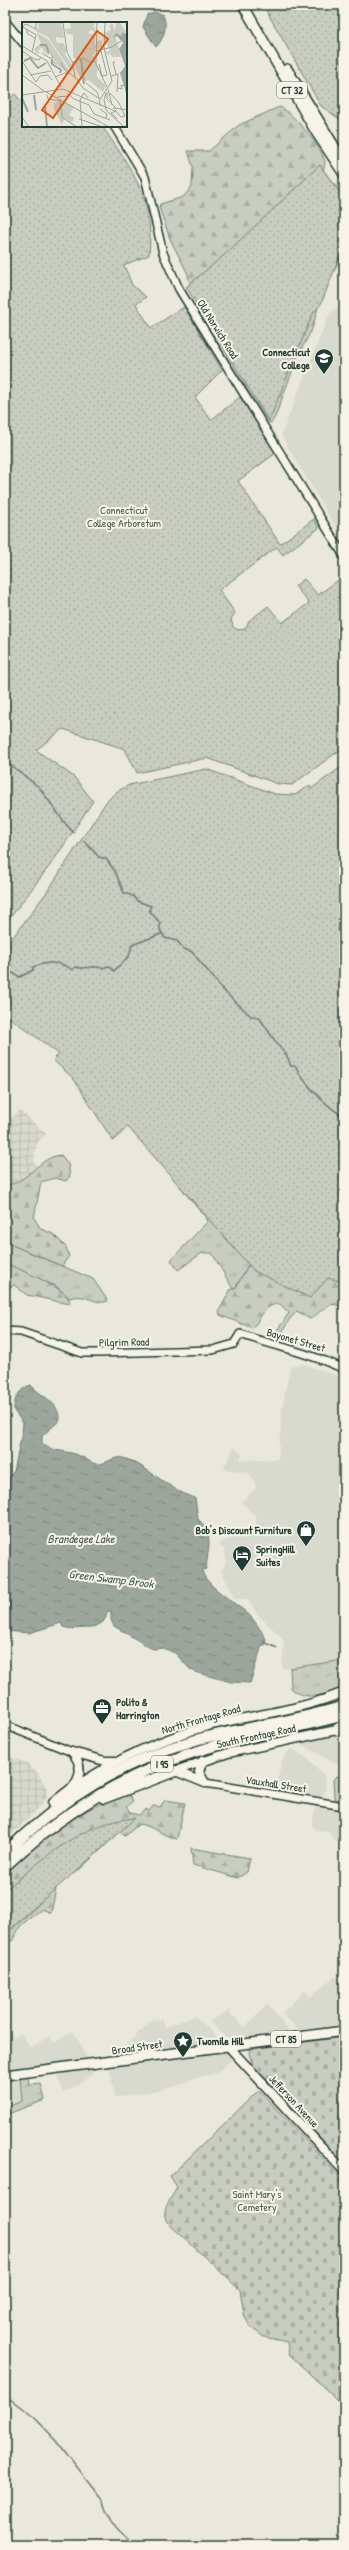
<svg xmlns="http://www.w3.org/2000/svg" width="349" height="2550" font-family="'Patrick Hand',sans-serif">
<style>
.built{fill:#d9dacf}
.industrial{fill:url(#industrial-grid)}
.grass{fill:url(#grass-tufts);stroke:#74847a}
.forest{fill:url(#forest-firs);stroke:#74847a}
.cemetery{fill:url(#cemetery-stones);stroke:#74847a}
.park{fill:url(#park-dots);stroke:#74847a}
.water{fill:url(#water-ripples);stroke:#6a7c72}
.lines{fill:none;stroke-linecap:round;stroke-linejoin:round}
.stream{stroke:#6a7c72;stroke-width:1.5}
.tertiary-casing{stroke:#1f3d34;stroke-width:10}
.secondary-casing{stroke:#1f3d34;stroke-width:11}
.primary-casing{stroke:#1f3d34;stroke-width:12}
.trunk-casing{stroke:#1f3d34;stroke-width:12}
.motorway-casing{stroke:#1f3d34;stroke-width:13}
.tertiary{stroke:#f7f3e8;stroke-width:7}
.secondary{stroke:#f7f3e8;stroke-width:8}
.primary{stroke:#f7f3e8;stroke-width:9}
.trunk{stroke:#f7f3e8;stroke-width:9}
.motorway{stroke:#f7f3e8;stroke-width:10}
.labels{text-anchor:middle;stroke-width:4;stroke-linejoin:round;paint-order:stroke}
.shield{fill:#f7f3e8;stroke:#60746a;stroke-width:1}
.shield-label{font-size:10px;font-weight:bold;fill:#1f3d34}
.street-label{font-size:11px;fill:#1f3d34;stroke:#f7f3e8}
.poi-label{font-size:11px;font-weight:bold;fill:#1f3d34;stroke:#f7f3e8;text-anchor:start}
.park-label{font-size:11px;fill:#415a50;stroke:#f7f3e8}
.water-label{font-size:12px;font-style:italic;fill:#445c53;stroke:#f7f3e8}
.inset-river{fill:none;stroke:#9ca69c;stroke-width:2}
.inset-road{fill:none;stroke:#99a499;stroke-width:1}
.view{fill:#de580e;fill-opacity:0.15;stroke:#de580e;stroke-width:2}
.inset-edge{fill:none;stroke:#1f3d34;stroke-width:2}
</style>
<defs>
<pattern id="industrial-grid" width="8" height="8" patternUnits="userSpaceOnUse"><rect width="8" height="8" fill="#d9dacf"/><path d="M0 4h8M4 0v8" fill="none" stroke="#babcb2"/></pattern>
<pattern id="grass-tufts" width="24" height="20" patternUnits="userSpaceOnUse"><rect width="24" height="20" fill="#c8ccc1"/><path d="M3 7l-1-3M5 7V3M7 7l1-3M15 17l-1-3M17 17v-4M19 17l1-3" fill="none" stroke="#abb0a6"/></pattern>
<pattern id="forest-firs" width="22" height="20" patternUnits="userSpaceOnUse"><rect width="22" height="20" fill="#c8ccc1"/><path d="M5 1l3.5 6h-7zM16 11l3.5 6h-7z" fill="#abb0a6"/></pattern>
<pattern id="cemetery-stones" width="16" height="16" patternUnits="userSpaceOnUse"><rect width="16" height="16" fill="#c8ccc1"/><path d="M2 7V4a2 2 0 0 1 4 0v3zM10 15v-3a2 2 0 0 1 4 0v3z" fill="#abb0a6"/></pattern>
<pattern id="park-dots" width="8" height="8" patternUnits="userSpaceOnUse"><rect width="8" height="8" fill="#c8ccc1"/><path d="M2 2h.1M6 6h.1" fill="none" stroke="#abb0a6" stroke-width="1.8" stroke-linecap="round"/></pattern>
<pattern id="water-ripples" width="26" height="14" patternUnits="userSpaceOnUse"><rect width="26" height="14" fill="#9ca69c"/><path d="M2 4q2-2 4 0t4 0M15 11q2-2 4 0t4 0" fill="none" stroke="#7f8880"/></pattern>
</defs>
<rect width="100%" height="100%" fill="#eae8dd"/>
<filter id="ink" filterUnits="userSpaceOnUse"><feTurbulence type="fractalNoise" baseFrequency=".025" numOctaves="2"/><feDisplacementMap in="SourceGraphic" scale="8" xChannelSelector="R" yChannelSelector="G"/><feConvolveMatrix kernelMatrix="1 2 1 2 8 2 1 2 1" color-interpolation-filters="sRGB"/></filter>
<g filter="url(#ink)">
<!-- built -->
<path class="built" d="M344 302V539L333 523 281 435 329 314Z
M303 1364 344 1378V1660L282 1669 284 1642 282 1638 257 1614 248 1599H235L221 1571 226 1562 224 1548H221L220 1543 230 1539 255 1536 258 1533 256 1530V1517L241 1502 256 1488 254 1480 249 1473 223 1469 234 1447 242 1454 240 1460 278 1459 282 1409 290 1366Z
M344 1732V1768L297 1742Z
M291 1748 307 1758 323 1774 326 1786 324 1795 315 1797 275 1791 282 1760Z
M315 1805 344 1810V1843L341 1846 327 1831 316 1830 312 1825Z
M335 1976 344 1985V2026L301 2033 282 2013 305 1990 310 1997Z
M268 2004 290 2032 231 2040 225 2037 210 2021 229 2010 233 2017 234 2016 245 2027Z
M195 2016 217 2037 226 2052 233 2059 214 2074 194 2078 178 2086 164 2088 160 2091 115 2097 109 2066H107L139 2032 154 2018 156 2021 162 2019 165 2027Z
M73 2031 88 2060 5 2072V2042L21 2033 30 2047 50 2036 54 2043Z
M90 2070 93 2073 84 2081 62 2093 58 2073Z
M20 2077 22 2101 5 2108V2079Z"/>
<!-- industrial -->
<path class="industrial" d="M20 1110 46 1134 36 1144 34 1163 37 1166 33 1172 21 1182 5 1186V1125Z
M5 1755 27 1763 39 1775 47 1789V1796L39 1808 5 1841Z"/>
<!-- grass -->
<path class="grass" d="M169 1173 251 1260 235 1289H233L212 1253H202L178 1270 171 1260 208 1221Z
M5 1242 93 1279 108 1301C95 1306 87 1292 69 1298L57 1287 5 1263Z
M344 1660V1687C326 1694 307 1703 291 1688L290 1668Z
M336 1776 344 1778V1803L338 1802 334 1797 333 1780Z
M20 2077H28L29 2084 41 2083 45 2100 5 2115V2108L22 2101Z"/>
<!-- forest -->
<path class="forest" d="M279 107C290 109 321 147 324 159 326 163 324 168 323 171L344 195V250L320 300 312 329 298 356 275 417 271 423 268 422 199 314 187 272 170 239 159 207 160 204 183 197 192 187 193 167 188 151H209L239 125Z
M61 1155 68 1164 70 1176 66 1181 55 1178 41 1182 34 1218 41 1229 53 1234 66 1247 69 1256 62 1266 5 1242V1185C29 1183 38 1157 61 1155Z
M344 1180V1308C327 1298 323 1312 310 1319L297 1311 289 1320 280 1336 276 1332 289 1313 280 1304C263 1304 261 1320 252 1328L220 1315 219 1311 231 1289H235L251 1260Z
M5 1263C17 1269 72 1289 70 1304L27 1295 14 1285 5 1290Z
M127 1792 133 1801 126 1807 130 1813 139 1815 146 1809 149 1811 153 1806 160 1807 165 1800 185 1803 177 1839C163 1836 151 1825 139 1824L125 1836 120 1832 79 1870H75L57 1884 51 1913 42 1909 21 1925 12 1941H5V1936L41 1902 42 1887 5 1895C5 1886 4 1878 9 1871 13 1865 21 1859 26 1854 56 1826 89 1807 127 1792Z
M191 1848 250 1858 247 1872 238 1878 193 1865Z"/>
<!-- cemetery -->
<path class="cemetery" d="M344 2037V2163L252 2064 249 2053 250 2049Z
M259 2090 344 2181V2397L338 2401 289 2354 287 2342 264 2337 250 2327 244 2314 240 2290 167 2222C160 2209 172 2199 177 2187L170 2176Z"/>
<!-- park -->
<path class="park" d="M263 5H344V122L321 106Z
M15 94 23 103V126H102C132 170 155 199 149 255L124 265 132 285 146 297 136 304 151 328 184 307 222 370 195 397 211 420 240 397 276 453 238 481 280 544 314 519 319 528 283 555 277 547 219 590 235 613 231 619 233 627 238 630 245 629 249 621 268 606 282 623 309 603 295 586 304 579 318 595 344 576V747L292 785 278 784 207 758 137 773 125 749 63 729 36 750 74 777 93 801 54 860 6 923 5 102Z
M320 165 344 199V245L321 304 313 313 269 421 186 287 222 257Z
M344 765V1282L328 1278 310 1298 254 1271 128 1127 113 1141 73 1078 53 1060 59 1054 5 1014V948L49 889 106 802 116 792 129 785 206 769 275 794 295 795 310 785 311 789Z
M135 1818C93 1858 48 1894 5 1934V1890C45 1858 81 1822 135 1818Z"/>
<!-- water -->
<path class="water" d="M155 12 163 15C168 25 164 39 156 47L143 27 147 14Z
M31 1385C42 1398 60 1401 59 1421L42 1436V1444C56 1453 67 1450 80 1456 86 1458 92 1465 99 1464 108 1463 114 1456 123 1458 146 1464 168 1490 195 1498L198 1519 208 1530 209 1544 206 1569 202 1570C203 1584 236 1603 248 1614 255 1620 261 1631 266 1639L265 1645H262L250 1683 231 1682 198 1673 191 1670 175 1653 163 1648 153 1649 147 1646 114 1626 111 1620V1611H108C106 1615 106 1619 103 1622 96 1629 71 1630 63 1627L61 1623 29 1633 5 1631V1520L9 1510 5 1502V1483L14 1471 22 1433 23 1423 14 1411C13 1399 20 1388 31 1385Z"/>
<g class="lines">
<!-- stream -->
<path class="stream" d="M5 761 39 787 65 823 74 833
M84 841 99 857 106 859 115 871 124 893 133 896 137 901 151 906 149 910 160 923V930L165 938 177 941 184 949 192 952 226 993 251 1016 259 1017C263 1023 281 1051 286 1054L291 1066C298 1065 297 1071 301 1076 312 1091 328 1107 344 1117
M9 971 20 977 33 970V967C46 962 61 961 72 970L75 967C85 970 92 965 102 968L109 966 114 971 129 956 132 945 161 934
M264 1642 277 1648
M10 2399 35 2418 56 2440 102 2499C102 2517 123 2536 138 2545"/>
<!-- tertiary casing -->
<g class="tertiary-casing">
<path id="tertiary" d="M5 21 23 43
M114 126 145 177 163 253 179 289 344 556
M5 1331 21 1332 82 1353H98L213 1350 234 1344 240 1334C275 1346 311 1353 344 1369
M5 1725 72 1752
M205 1783 344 1806"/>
</g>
<!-- secondary casing -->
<g class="secondary-casing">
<path id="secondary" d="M72 1752 105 1761H116
M72 1752C82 1764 82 1775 73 1787
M203 1760 199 1772 205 1783
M175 1771 228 1753 341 1729
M175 1771 205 1783
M72 1789C114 1760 162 1738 212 1725 256 1714 302 1710 344 1692
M228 2046 344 2171"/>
</g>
<!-- primary casing -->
<g class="primary-casing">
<path id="primary" d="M5 2075 344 2031"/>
</g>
<!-- trunk casing -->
<g class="trunk-casing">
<path id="trunk" d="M243 5 316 132 344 174
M287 69 344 162"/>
</g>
<!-- motorway casing -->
<g class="motorway-casing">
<path id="motorway" d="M336 1730 344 1725
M104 1798 175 1771
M54 1803 72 1789
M5 1853C59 1800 126 1759 199 1739 247 1727 297 1721 344 1706
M5 1866C64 1811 133 1769 211 1747 255 1734 300 1728 344 1715"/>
</g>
<!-- tertiary -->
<use href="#tertiary" class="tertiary"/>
<!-- secondary -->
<use href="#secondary" class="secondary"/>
<!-- primary -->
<use href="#primary" class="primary"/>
<!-- trunk -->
<use href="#trunk" class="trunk"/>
<!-- motorway -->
<use href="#motorway" class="motorway"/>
</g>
</g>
<!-- icons -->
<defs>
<g id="university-pin" transform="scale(1)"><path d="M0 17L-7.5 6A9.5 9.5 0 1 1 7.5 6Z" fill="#1f3d34" stroke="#f7f3e8"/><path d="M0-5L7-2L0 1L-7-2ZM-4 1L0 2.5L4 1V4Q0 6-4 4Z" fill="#fff"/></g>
<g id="shop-pin" transform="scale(1)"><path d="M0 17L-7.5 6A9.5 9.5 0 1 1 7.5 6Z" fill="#1f3d34" stroke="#f7f3e8"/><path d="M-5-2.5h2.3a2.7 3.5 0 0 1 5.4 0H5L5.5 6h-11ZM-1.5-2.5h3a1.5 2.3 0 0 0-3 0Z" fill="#fff"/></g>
<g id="hotel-pin" transform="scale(1)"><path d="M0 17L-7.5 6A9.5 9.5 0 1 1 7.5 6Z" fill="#1f3d34" stroke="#f7f3e8"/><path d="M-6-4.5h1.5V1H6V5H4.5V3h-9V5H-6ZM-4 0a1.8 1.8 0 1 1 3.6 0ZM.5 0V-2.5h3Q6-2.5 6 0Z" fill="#fff"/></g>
<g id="office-pin" transform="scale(1)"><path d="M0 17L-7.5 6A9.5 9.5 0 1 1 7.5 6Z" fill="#1f3d34" stroke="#f7f3e8"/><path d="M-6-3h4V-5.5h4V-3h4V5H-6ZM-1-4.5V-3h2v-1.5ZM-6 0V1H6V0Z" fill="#fff"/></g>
<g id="sight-pin" transform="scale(1)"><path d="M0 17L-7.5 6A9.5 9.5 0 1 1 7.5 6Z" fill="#1f3d34" stroke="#f7f3e8"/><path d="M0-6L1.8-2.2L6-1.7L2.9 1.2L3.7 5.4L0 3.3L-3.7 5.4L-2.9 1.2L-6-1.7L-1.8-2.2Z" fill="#fff"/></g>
</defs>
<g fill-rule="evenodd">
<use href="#university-pin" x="324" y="358"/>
<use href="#shop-pin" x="306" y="1530"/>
<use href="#hotel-pin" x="242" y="1555"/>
<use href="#office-pin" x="102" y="1708"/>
<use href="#sight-pin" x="183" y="2041"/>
</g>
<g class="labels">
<!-- shield labels -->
<g class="shield">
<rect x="277" y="82" width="30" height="16" rx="3"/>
<rect x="151" y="1756" width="22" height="16" rx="3"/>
<rect x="271" y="2031" width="30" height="16" rx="3"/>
</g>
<g class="shield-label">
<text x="292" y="94">CT 32</text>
<text x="162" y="1768">I 95</text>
<text x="286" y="2043">CT 85</text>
</g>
<!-- street labels -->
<g class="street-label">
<text transform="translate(218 329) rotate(58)" y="4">Old Norwich Road</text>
<text transform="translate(296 1340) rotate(16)" y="4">Bayonet Street</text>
<text transform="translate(124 1342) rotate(-1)" y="4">Pilgrim Road</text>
<text transform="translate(201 1719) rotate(-16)" y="4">North Frontage Road</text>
<text transform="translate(256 1736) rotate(-12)" y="4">South Frontage Road</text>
<text transform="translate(276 1784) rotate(9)" y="4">Vauxhall Street</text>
<text transform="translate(137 2047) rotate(-8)" y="4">Broad Street</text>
<text transform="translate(294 2101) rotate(47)" y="4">Jefferson Avenue</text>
</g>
<!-- poi labels -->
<g class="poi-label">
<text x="310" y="356" text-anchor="end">Connecticut<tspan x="310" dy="13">College</tspan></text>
<text x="292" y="1534" text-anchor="end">Bob's Discount Furniture</text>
<text x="256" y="1553">SpringHill<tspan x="256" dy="13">Suites</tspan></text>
<text x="116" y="1706">Polito &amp;<tspan x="116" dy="13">Harrington</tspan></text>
<text x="197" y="2045">Twomile Hill</text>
</g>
<!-- park labels -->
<g class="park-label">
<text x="124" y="514">Connecticut<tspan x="124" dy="13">College Arboretum</tspan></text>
<text x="257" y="2198">Saint Mary's<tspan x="257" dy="13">Cemetery</tspan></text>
</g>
<!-- water labels -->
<g class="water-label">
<text x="81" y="1543">Brandegee Lake</text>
<text transform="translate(111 1579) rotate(7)" y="4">Green Swamp Brook</text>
</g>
</g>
<!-- overview -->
<g transform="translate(22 22)">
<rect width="105" height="105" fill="#eae8dd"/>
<path d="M16 0 41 1 38 4H41L42 16 34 15V18L35 21H41L45 28 43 32 52 46 50 50 26 15 12 8 17 6ZM49 0 73 1 71 6 73 5 74 11 69 8 65 11 74 23 75 19 80 18V25L74 28 73 26 72 32 69 34 73 35 75 55 84 64 81 70 54 48 52 42 55 38 51 35V12H45L43 7 49 6ZM14 10 27 18 49 51 40 48 39 52V48H42L41 47 33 42H28L29 37 33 40 29 30 27 33 22 30 20 25 16 29 18 32 14 31 12 27 19 21Z" fill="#c8ccc1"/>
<path d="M38 79 52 85 47 93 52 96 50 100 42 97 40 103 32 87V81Z" fill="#c8ccc1"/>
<path d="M51 0H65L58 3 59 9 73 13V23L81 21 72 30 73 33 69 34 73 35 76 49 63 54 66 58 61 60 54 47 53 39 55 38 51 32V13L45 11V7L49 6 48 2ZM97 0 105 11 101 10 99 14 93 13 99 35H90L88 31 86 33 83 30 88 29 85 21 83 23V11L89 8 87 4 90 1 93 9 94 1Z" fill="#c8ccc1"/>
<path d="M105 9V76L99 50 103 44 97 27 101 21 95 14 91 16 94 11 99 14 101 10 104 12Z" fill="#9ca69c"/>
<path class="inset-river" d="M18 23H24L27 31M30 37V42L39 48 38 51M59 37 62 62M2 39 8 36 16 46 24 41M12 73 14 88M0 76 6 90M23 84 25 105"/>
<path class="inset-road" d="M41 0 45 30 51 42 53 55 61 66 78 77M75 0 74 42 85 65M0 5 4 2 14 7V0M1 5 14 13 10 30M5 8V11L14 17M0 24 25 39 39 65M0 29 12 37 17 38 19 35M74 29 90 25 99 19M20 31 28 36H31L29 31M0 39 14 60M50 40 61 36 67 40H74M93 40H91L94 52M39 41 43 48 54 56M77 42 80 54 85 53 79 29M0 53 22 69M8 53 29 49M89 54 96 52 95 70M33 55 46 50M14 60 18 54 26 53 30 58M64 61 75 70 77 76M96 66 100 67 99 63 102 64V62L98 50M86 67 90 83M24 70 87 105M85 70V77L95 87M45 71 52 77 67 83 72 92 88 98M84 71 82 78 84 88 102 105M88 71 97 81 103 94 99 95 93 88M0 73 41 67 93 89M25 73 26 77 38 79M35 75 47 74M38 77 40 95 43 98M79 84 77 79 90 59 82 26 83 0M91 86 105 88M78 87 85 92 84 96M94 89 89 91 95 97M0 95 7 105M57 97 81 105M44 98 55 105M60 105 58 78 62 71 66 76"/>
<path class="view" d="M75 9 86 17 31 96 20 88Z"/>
<rect width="105" height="105" class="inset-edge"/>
</g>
<!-- margin -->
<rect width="349" height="2550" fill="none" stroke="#f7f3e8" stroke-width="20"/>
<rect x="10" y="10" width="329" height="2530" fill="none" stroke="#1f3d34" stroke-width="1.5" filter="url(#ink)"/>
</svg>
